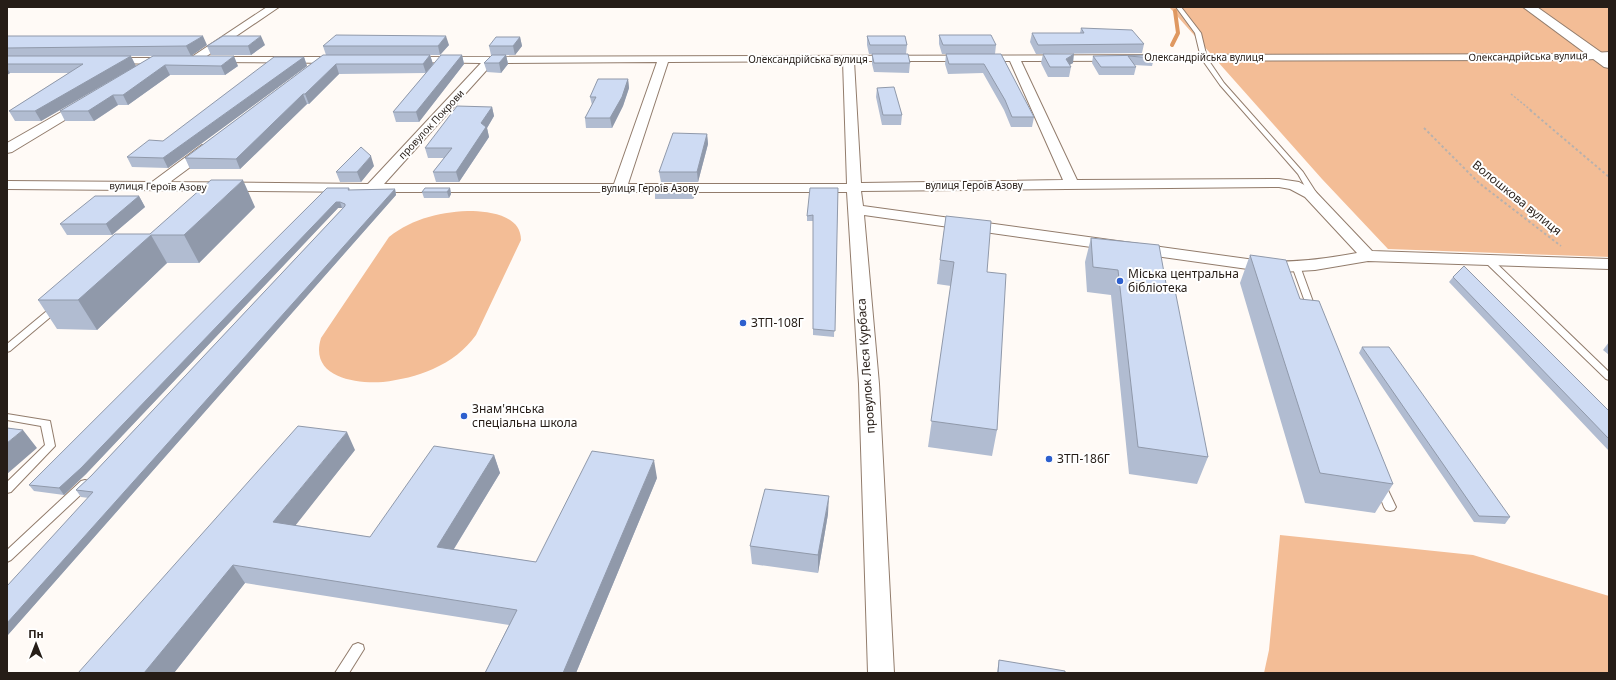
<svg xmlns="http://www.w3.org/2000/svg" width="1616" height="680" font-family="'Noto Sans',sans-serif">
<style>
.green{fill:#f3bd96}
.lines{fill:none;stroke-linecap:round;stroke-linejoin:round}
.stream{stroke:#df9861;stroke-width:4}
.service-casing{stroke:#927c6c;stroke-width:2}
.minor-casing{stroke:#927c6c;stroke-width:2}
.tertiary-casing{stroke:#927c6c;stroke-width:2}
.path-far1{stroke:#b8b1ad;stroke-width:1.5;stroke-dasharray:2 2;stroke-linecap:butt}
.path{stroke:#b8b1ad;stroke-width:2;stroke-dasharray:2.5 2.5;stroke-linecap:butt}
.service{fill:#fff;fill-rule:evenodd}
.minor{fill:#fff;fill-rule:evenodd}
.tertiary{fill:#fff;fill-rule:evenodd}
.wall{fill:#b1bcd1}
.shaded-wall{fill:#9099aa}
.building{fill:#cedbf3;stroke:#9099aa}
.poi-dot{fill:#2d5fce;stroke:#fff;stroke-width:1.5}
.labels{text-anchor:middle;stroke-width:4;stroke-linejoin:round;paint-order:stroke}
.far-street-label{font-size:10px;fill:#261d17;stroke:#fff}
.street-label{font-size:12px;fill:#261d17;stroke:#fff}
.poi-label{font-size:12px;fill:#261d17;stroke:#fff;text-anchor:start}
</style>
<rect width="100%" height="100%" fill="#fffaf6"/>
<!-- green -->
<path class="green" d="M1286 7H1609V257L1388 249 1322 179 1170 8Z
M473 211C492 212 521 216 521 240L476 335C465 350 451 361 433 369 417 376 400 380 383 382 354 384 309 377 321 338L389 237C413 218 443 211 473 211Z
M1280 535 1473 555 1609 596V673H1264L1269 650Z"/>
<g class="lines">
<!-- stream -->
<path class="stream" d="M1172 45 1178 33 1175 11"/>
<!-- service casing -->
<g class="service-casing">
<path id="service" d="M1176 7H1181L1201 33 1207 58 1224 83 1303 172 1319 197 1318 199H1312L1298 174 1220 85 1201 58 1195 33Z
M1486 259H1492L1609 372V380L1606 379 1486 263 1485 261Z
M1293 264H1296L1300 266 1316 310 1315 312H1309L1308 310 1292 266Z
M57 304 60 305 61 307 60 309 10 351 7 352V344L54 305Z
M7 414 50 421 55 446 11 492 7 493V482L45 445 41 426 7 420Z
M85 480 89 481 90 484 89 487 11 560 7 562V550L81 481Z
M1381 482 1385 483 1386 486 1396 507 1394 510 1390 511 1386 510 1384 507 1376 486 1377 483Z
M358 643 363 645 364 649 349 673H335L353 645Z"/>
</g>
<!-- minor casing -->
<g class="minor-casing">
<path id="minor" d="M267 7H279L198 62H190L189 60 190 58Z
M1609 52V58L1579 60 1021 61 1077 180 1279 179 1299 182 1315 191 1372 251 1609 259V269L1368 261 1315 270 1282 272 1262 271 864 215 879 384 894 673H868L859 384 847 192H372L7 189V181L152 182 202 145H212L214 148 212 151 170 182 368 184 481 63 404 62 403 60 404 58 408 57 1579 54ZM843 61 847 184H628L668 62ZM854 61H1010L1063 180 861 183ZM657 62 614 184H384L493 63ZM1279 187 1290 189 1305 197 1357 253C1325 259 1294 263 1262 261L863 206 861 191Z
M212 57H342L347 60 342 63 208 62 207 60 208 58Z
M110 58H168L174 61 168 64 106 63 104 61Z
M84 99 88 100 90 103 88 106 12 152 7 153V143Z"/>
</g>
<!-- tertiary casing -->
<g class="tertiary-casing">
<path id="tertiary" d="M1523 7H1537L1609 58V68L1604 67Z"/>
</g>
<!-- path-far1 -->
<path class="path-far1" d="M1511 94 1532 111"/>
<!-- path -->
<path class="path" d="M1530 110 1609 177
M1424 128 1479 183 1561 246"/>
<!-- service -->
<use href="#service" class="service"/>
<!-- minor -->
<use href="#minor" class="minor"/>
<!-- tertiary -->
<use href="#tertiary" class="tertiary"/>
</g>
<!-- wall -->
<path class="wall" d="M1081 28 1144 44 1142 53 1036 54 1030 42 1032 33H1080Z
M939 35 996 45 995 54H942L939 44Z
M7 36 207 45 191 56H88L136 66 41 121H15L9 111 69 73H10L7 75Z
M867 36 907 45 906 54H869L867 45Z
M520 37 522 46 515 55H491L489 46Z
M265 45 251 55H211L207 46Z
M449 45 440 55H326L323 46Z
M872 54 910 63 909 73 874 72 872 64Z
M946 54H1001L1034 117 1032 127H1011L1004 110 983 73 948 74 945 64Z
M1043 54 1073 63 1069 65 1071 67 1069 77H1048L1041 63Z
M323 55H430L433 64 462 55 464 64 419 122H396L393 112 426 73 339 74 309 104H307L240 169H190L185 158Z
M506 55 508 64 501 73 487 72 484 63Z
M1152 55 1154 58 1152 66 1134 65 1136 67 1134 75H1099L1092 63 1093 56Z
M153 56 238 66 225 75H170L128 105H118L94 121H65L60 111Z
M304 57 307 66 168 168 132 167 127 157 163 141Z
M628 79 629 88 623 106 612 128H586L585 118 592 105 590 97Z
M877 88 902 115 901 125H882L876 97Z
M492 107 494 116 487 128 489 137 459 182H436L433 172 444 158H428L425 148Z
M707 134 708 144 698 182H661L659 172Z
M374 166 361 182H340L336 172Z
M349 188 350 190 395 189 396 195 7 636V586L89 498 81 497 76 490 91 476 343 208H338L86 474 64 495 34 491 29 485Z
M450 188 451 194 449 198H424L422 192Z
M694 188 695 194 693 199H655V193Z
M838 188 834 337 813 335V221H807V216Z
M139 196 145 207 112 235H67L60 224Z
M255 207 199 263H167L97 330 57 329 38 300 150 234Z
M946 216 987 272 997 430 992 456 928 447 951 286 937 284 940 260Z
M1091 238 1167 289 1208 457 1197 484 1129 474 1111 295 1087 292 1085 262Z
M1250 255 1300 299 1393 484 1375 513 1305 503 1240 283Z
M1453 277 1609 411V451L1449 282Z
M1609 342V355L1603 350Z
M1362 347 1510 517 1505 524 1474 522 1359 353Z
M355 450 295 525 370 537 494 455 500 473 454 549 536 562 657 478 576 673H485L509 625 245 583 174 673H78Z
M828 514 818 573 752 564 750 546Z
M999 660 1065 673H997L998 666Z"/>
<!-- shaded-wall -->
<path class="shaded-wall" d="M203 36 207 45 191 56 186 46Z
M261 36 265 45 251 55 248 46Z
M446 36 449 45 440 55 438 46Z
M520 37 522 46 515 55 513 46Z
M1074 54 1073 63 1066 67V59Z
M430 55 433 64 426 73 423 64Z
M462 55 464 64 419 122 416 112Z
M506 55 508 64 501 73 499 63Z
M131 56 136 66 41 121 35 111Z
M234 56 238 66 225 75 221 66Z
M304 57 307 66 168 168 163 158Z
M336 64 339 74 309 104 305 94Z
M165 65 170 75 128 105 123 95Z
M7 68 10 73 7 75Z
M628 79 629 88 623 106 612 128 610 118Z
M303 94 307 104 240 169 236 159Z
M113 95 118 105 94 121 88 111Z
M492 107 494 116 487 128 489 137 459 182 456 172 481 123Z
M707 134 708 144 698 182 697 172Z
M371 156 374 166 361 182 357 172Z
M243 180 255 207 199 263 184 235Z
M450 188 451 194 449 198 447 192Z
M694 188 695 194 693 199V193Z
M395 189 396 195 7 636V623Z
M139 196 145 207 112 235 106 224Z
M336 202H340L342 208H338L86 474 64 495 59 488Z
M151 235 167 263 97 330 78 300Z
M23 430 37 448 7 474V443Z
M347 432 355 450 284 540 273 522Z
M494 455 500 473 444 565 437 547Z
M654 460 657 478 576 673H563Z
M829 496 828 514 818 573V555Z
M233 565 245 583 174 673H144Z"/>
<!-- building -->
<path class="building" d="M1081 28 1132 30 1144 44 1038 45 1032 33H1084Z
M336 35 446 36 438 46H323Z
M939 35H991L996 45H943Z
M7 36H203L186 46 7 48Z
M223 36H261L248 46H207Z
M867 36H905L907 45H870Z
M496 37H520L513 46H489Z
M872 54H908L910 63H874Z
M946 54H1001L1034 117H1012L1005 100 984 64H949Z
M1043 54H1074L1066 59 1071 67H1050Z
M323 55H430L423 64H336L305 94H303L236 159 185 158Z
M441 55H462L416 112H393Z
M492 55H506L499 63H484Z
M1152 55 1154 58 1128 56 1136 67H1101L1093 56Z
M7 56H131L35 111H9L83 64H7Z
M153 56H234L221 66 165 65 123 95H113L88 111H60Z
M274 57H304L163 158 127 157 149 140 163 141Z
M598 79H628L622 97 610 118H585L596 97H590Z
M894 87 902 115H883L877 88Z
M457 106 492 107 481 123 486 127 456 172H433L452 148H425Z
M673 133 707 134 697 172H659Z
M361 147 371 156 357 172H336Z
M211 180H243L184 235H151L78 300H38L115 234H150Z
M327 188H349L348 190 395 189 7 623V586L93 492 76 490 91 476 345 206V204L340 202H336L81 468 59 488 29 485Z
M425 188H450L447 192H422Z
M656 188H694L693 193H655Z
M810 188H838L835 331 813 329V215L807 216Z
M95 196H139L106 224H60Z
M946 216 991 221 987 272 1006 274 997 430 931 421 954 262 940 260Z
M1091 238 1159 245 1167 289 1175 290 1208 457 1138 447 1118 270 1093 267Z
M1250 255 1286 260 1300 299 1319 301 1393 484 1320 473Z
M1464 266 1609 411V439L1453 277Z
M1362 347H1389L1510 517 1479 516Z
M298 426 347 432 273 522 370 537 434 446 494 455 437 547 536 562 592 451 654 460 563 673H485L517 610 233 565 144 673H78Z
M7 428 23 430 7 443Z
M765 489 829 496 818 555 750 546Z
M999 660 1065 671V673H998Z"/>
<!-- markers -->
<g class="poi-dot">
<circle cx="1120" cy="281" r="4"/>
<circle cx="743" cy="323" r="4"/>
<circle cx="464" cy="416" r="4"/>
<circle cx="1049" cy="459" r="4"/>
</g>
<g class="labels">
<!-- far-street labels -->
<g class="far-street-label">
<text transform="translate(1528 56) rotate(-1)" y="4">Олександрійська вулиця</text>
<text x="1204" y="61">Олександрійська вулиця</text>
<text x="808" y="63">Олександрійська вулиця</text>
<text transform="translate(431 124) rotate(-47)" y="4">провулок Покрови</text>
<text x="974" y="189">вулиця Героїв Азову</text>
<text transform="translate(158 186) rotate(1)" y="4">вулиця Героїв Азову</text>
<text x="650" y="192">вулиця Героїв Азову</text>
</g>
<!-- street labels -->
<g class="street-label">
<text transform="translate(1517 198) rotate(39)" y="4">Волошкова вулиця</text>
<text transform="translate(866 366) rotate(-94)" y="4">провулок Леся Курбаса</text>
</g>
<!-- poi labels -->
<g class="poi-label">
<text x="1128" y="278">Міська центральна<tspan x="1128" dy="14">бібліотека</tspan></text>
<text x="751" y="327">ЗТП-108Г</text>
<text x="472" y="413">Знам'янська<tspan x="472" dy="14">спеціальна школа</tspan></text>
<text x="1057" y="463">ЗТП-186Г</text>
</g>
</g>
<!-- border -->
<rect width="1616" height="680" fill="none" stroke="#261d17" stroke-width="16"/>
<!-- north arrow -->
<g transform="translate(36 644)" stroke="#ffffff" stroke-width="3" paint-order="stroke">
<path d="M0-3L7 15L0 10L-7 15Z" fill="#261d17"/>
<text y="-6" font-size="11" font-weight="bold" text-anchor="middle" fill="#261d17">Пн</text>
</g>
</svg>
